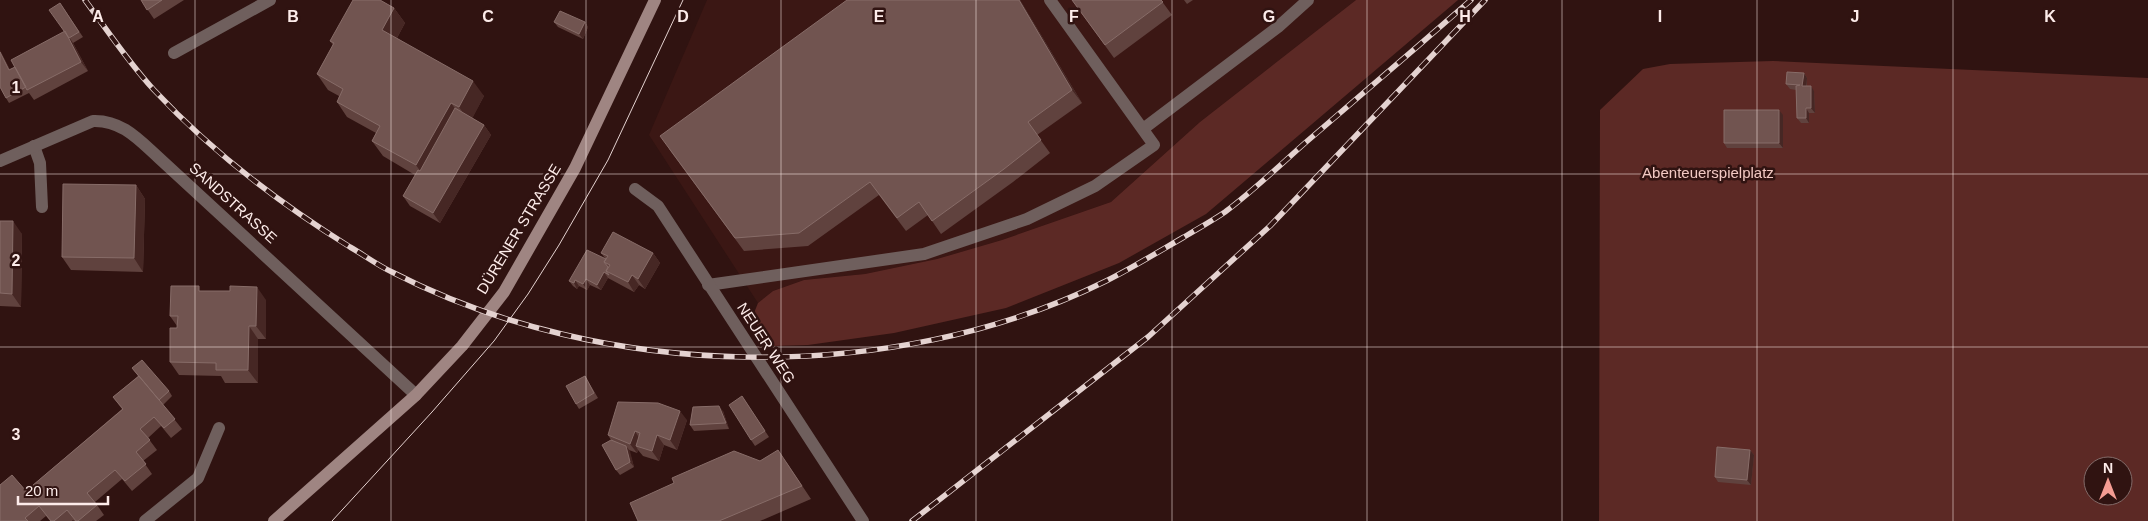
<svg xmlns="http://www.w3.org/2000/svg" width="2148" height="521" font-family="Arial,sans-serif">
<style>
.built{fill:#3b1714}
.green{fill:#5c2925;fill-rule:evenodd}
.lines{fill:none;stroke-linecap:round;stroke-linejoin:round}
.service{stroke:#6f5f5d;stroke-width:12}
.minor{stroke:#6f5f5d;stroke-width:12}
.secondary{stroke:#9f8582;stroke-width:12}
.tram{stroke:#e4d2d0;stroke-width:1}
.rail-casing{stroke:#e4d2d0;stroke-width:5.5}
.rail{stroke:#301311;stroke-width:4;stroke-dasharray:11;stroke-linecap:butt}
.wall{fill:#60423e}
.shaded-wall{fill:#462724}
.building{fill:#715450;stroke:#876c68}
.grid{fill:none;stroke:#fdecea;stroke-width:1;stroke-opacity:0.55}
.labels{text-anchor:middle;stroke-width:5;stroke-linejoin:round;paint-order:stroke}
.park-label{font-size:15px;fill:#f2c9c3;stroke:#301311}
.street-label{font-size:15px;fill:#fdecea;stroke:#301311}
.grid-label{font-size:16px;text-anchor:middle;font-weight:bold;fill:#fdecea;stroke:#301311;stroke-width:5;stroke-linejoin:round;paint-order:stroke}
</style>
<rect width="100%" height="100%" fill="#301311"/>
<!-- built -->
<path class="built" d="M707 0H1356L1200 122 1111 202 1002 240 937 259 865 274 804 280 773 291 758 303 649 135Z"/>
<!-- green -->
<path class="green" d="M1356 0H1458L1206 214 1119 263 1006 308 894 333 808 345 771 346 752 318 758 303 773 291 804 280 865 274 937 259 1002 240 1111 202 1200 122Z
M1773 61 2148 78V521H1599L1600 110 1643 69 1670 64ZM2093 466H2123V496H2093Z"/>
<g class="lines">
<!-- service -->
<path class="service" d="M1143 129 1278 27 1308 0
M34 146 40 163 42 207
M708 285 924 254 1027 219 1095 186 1154 145 1050 0"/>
<!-- minor -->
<path class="minor" d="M174 53 270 0
M0 161 93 121C122 120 139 140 159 158L416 395
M635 189 658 206 863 521
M145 521 198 478 219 428"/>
<!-- secondary -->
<path class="secondary" d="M274 521 416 395 462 346 504 292 575 168 655 0"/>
<!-- tram -->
<path class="tram" d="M332 521 432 412 494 341 528 294 559 245 608 160 683 0"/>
<!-- rail casing -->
<g class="rail-casing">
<path id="rail" d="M85 0C107 30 129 63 154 90 211 151 279 203 350 247 364 255 377 265 392 272 603 381 892 387 1106 281 1132 268 1158 252 1184 237 1197 229 1212 221 1225 212 1253 191 1279 166 1305 143 1361 95 1416 48 1471 0
M912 521 1148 337 1270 226 1485 0"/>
</g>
<!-- rail -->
<use href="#rail" class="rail"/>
</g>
<!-- wall -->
<path class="wall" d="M141 0H184L154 19Z
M1020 0 1082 103 1037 135 1050 153 1013 182 941 234 928 215 906 231 879 195 808 246 744 251 669 149Z
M1072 0H1161L1172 15 1114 58Z
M1184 0H1193L1187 4Z
M60 3 83 37 73 43 88 71 34 100 29 93 9 103 6 98 10 69 15 67 64 32Z
M394 8 405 23 397 38 484 96 472 118 484 125 491 135 440 223 410 206 403 196 415 175 383 156 372 141 376 133 347 117 337 102 339 96 328 90 317 74 333 45 330 41Z
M554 22H585L588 27 583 39 558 27Z
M1804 73 1807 78V86L1814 91 1815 113H1809V123H1801L1797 118 1796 90 1790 89 1786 84Z
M1783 115V148H1727L1724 143Z
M136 185 145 199 143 272 71 270 62 257Z
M0 221 22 234 21 307 0 306Z
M601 253H653L660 263 645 289 639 285 634 292 608 278 601 290 590 285 587 290 579 286 577 289 573 286 569 281 605 258Z
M203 291 266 300V339H258V383H225L221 376 179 375 170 362 177 326 170 316Z
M132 368 169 391 172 396 163 405 182 429 171 438 161 426 148 438 157 450 143 461 152 474 132 491 122 479 95 502 104 515 96 521H74L73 520 72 521H50L46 516 40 521H0L26 491 122 409 113 397 138 376Z
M585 376 598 398 579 409 576 404Z
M742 396 769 437 755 446 751 440Z
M723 411 729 429 694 431 690 425Z
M687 420 677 450 664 445 659 461 643 456 638 450 637 453 629 450 634 467 620 475 616 470 611 440 608 435Z
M1750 450 1754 455 1751 485 1718 482 1715 477Z
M760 461 787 463 811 499 760 521H638L674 483Z"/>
<!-- shaded-wall -->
<path class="shaded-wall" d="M1019 0H1020L1082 103 1072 90Z
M394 8 405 23 393 45 382 30Z
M585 22 588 27 583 39 579 34Z
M65 31 73 43 88 71 81 62Z
M0 50 13 75 9 70 0 52Z
M1804 73 1807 78 1806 91 1802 86Z
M473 81 484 96 470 123 459 107Z
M1811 86 1814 91 1815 113 1811 108Z
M451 103 462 118 427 181 416 165Z
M1806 108 1809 113V123L1806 118Z
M1779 110 1783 115V148L1779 143Z
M484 125 491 135 440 223 433 213Z
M136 185 145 199 143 272 134 258Z
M13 221 22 234 21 307 12 294Z
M653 253 660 263 645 289 638 279Z
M604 272 608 278 601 290 597 285Z
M632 275 639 285 634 292 628 282Z
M586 279 590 285 587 290 583 284Z
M575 280 579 286 577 289 574 283Z
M257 287 266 300V339L256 326Z
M249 326 258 339V383L248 370Z
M719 406 723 411 729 429 726 423Z
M680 411 687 420 677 450 670 440Z
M635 431 641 441 636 446 638 450 637 453 630 444Z
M657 435 664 445 659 461 652 451Z
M626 446 630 451 634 467 630 462Z
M1750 450 1754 455 1751 485 1747 480Z"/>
<!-- building -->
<path class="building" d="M141 0H162L147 10Z
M353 0H380L394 8 382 30 473 81 459 107 451 103 416 165 372 141 380 126 337 102 343 89 317 74 334 43 330 41Z
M847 0H1019L1072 90 1028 122 1041 140 1004 169 932 221 919 202 897 218 870 182 799 233 735 238 660 136Z
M1072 0H1161L1163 2 1105 45Z
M60 3 79 32 69 38 49 10Z
M560 11 585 22 579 34 554 22Z
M65 31 81 62 27 90 11 60Z
M0 52 9 70 15 67 26 87 6 98 0 87Z
M1787 72 1804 73 1802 86H1811V108H1806V118H1797L1796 86 1800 85 1786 84Z
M455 108 484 125 433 213 403 196 418 170 420 171Z
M1724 110H1779V143H1724Z
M63 184 136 185 134 258 62 257Z
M0 221H13L12 294 0 293Z
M613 232 653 253 638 279 632 275 628 282 606 271 610 265 604 262 608 256 601 253Z
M587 250 606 259 604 262 608 267 606 271 609 275 604 272 597 285 586 279 583 284 575 280 574 283 569 281Z
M171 286H199V291H230V286L257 287 256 326H249L248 370H216V363L170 362V328H177L178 316H170Z
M142 360 169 391 159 400 132 368Z
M139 376 175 419 164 428 154 417 140 429 150 440 136 452 146 464 125 481 115 470 87 493 97 505 78 521H76L67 510 54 521H51L39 506 25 518 28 521H0V485L12 475 26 491 123 409 113 397Z
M585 376 594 393 576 404 566 386Z
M742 396 765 431 751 440 729 405Z
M618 402 658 403 680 411 670 440 657 435 652 451 636 446 640 433 635 431 630 444 608 435Z
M719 406 726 423 690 425 693 407Z
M611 440 626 446 630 462 616 470 602 445Z
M1717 447 1750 450 1747 480 1715 477Z
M778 450 802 486 719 521H638L630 503 674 483 672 478 734 451 760 461Z"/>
<!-- grid -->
<path class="grid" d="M195 0V521M391 0V521M586 0V521M781 0V521M976 0V521M1172 0V521M1367 0V521M1562 0V521M1757 0V521M1953 0V521M0 174H2148M0 347H2148"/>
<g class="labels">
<!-- park labels -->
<g class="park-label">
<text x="1708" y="178">Abenteuerspielplatz</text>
</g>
<!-- street labels -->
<g class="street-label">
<text transform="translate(233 203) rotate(42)" y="5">SANDSTRASSE</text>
<text transform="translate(519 229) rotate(-59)" y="5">DÜRENER STRASSE</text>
<text transform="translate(766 343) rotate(57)" y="5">NEUER WEG</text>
</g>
</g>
<g class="grid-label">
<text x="98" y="22">A</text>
<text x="293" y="22">B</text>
<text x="488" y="22">C</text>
<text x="683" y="22">D</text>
<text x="879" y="22">E</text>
<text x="1074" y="22">F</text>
<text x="1269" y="22">G</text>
<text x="1465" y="22">H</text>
<text x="1660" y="22">I</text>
<text x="1855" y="22">J</text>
<text x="2050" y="22">K</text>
<text x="16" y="93">1</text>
<text x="16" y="266">2</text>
<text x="16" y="440">3</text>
</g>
<!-- north arrow -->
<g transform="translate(2108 481)"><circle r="24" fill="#301311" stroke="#826a68"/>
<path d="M0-4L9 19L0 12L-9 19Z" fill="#f59c93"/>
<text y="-8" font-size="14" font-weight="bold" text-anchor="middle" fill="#fdecea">N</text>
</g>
<!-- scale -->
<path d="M18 496v8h90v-8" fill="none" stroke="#fdecea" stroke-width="2.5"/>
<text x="25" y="496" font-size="15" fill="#fdecea" stroke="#301311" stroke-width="4" paint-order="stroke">20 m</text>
</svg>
